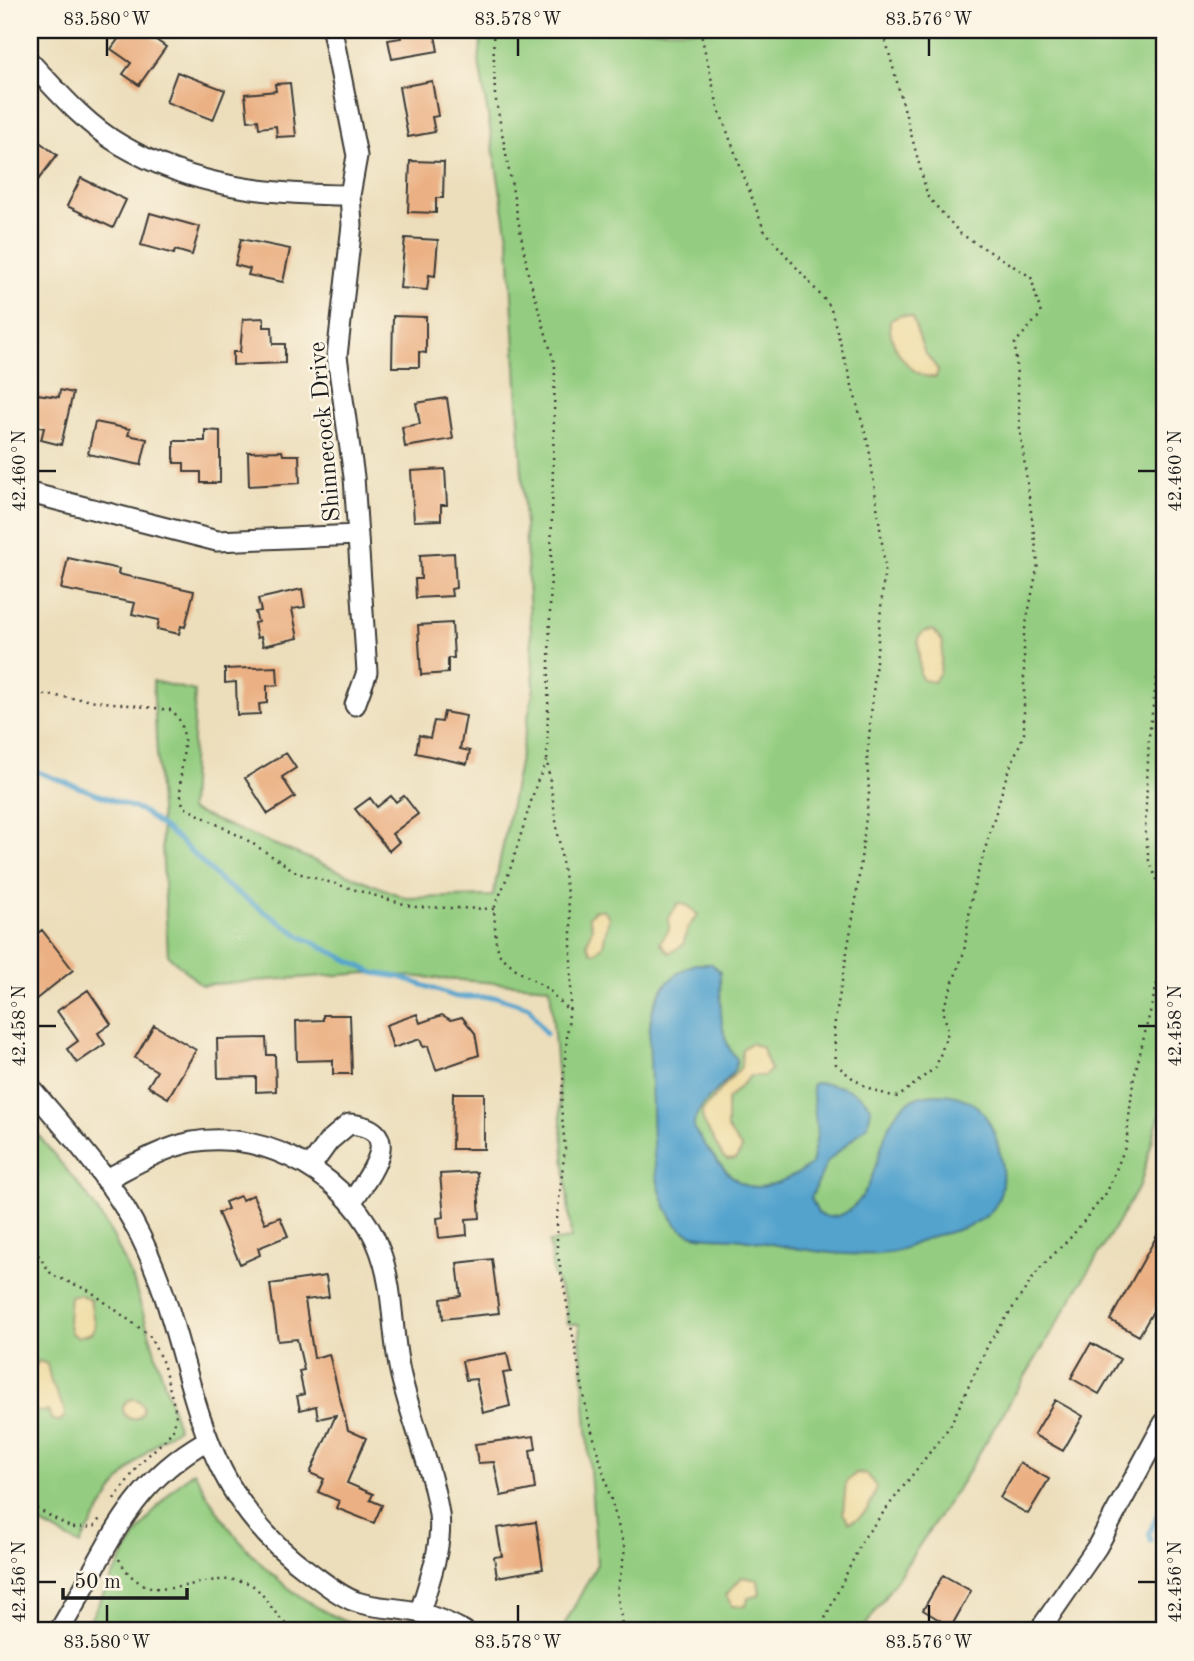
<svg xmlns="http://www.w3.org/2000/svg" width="1194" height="1661" font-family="'Old Standard TT',serif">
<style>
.green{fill:#94cd81;stroke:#58744e;stroke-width:2}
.sand{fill:#eeda9e;stroke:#857b5d;stroke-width:2}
.water{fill:#53a3cd;stroke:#386074;stroke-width:2}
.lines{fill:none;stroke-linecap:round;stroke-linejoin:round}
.stream{stroke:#53a3cd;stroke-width:5}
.building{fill:#ebb184}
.lane-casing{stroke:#3b3934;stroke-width:13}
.street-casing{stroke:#3b3934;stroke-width:23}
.path{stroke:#3b3934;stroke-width:2.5;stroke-dasharray:2 5;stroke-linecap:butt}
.lane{stroke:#fff;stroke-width:10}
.street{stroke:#fff;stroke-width:19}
.ticks{fill:none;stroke:#1c1c1c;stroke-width:2.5}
.labels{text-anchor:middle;stroke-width:5;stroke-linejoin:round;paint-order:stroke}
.street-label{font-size:24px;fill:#1c1c1c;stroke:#fcf5e5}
.neatline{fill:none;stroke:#1c1c1c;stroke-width:2.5}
.ticks-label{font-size:18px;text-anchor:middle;fill:#1c1c1c}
</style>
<rect width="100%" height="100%" fill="#fcf5e5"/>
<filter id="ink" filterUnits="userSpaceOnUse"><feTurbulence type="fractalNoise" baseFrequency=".0143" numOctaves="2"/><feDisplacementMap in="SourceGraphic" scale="14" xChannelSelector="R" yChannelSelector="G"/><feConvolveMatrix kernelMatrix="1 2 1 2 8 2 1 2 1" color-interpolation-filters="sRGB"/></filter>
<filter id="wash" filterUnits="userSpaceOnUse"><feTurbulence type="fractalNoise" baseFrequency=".00686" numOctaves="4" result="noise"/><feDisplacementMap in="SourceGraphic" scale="28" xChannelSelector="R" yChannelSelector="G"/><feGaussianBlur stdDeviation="1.57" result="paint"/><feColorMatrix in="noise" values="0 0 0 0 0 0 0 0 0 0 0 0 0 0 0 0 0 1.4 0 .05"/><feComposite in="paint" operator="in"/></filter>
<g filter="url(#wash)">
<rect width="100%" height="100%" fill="#ecdebb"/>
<!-- green -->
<path class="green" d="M482 30H1164V1099L1140 1185 963 1480 862 1631H561L597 1564 579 1324H568L565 1301 553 1274 549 1242 571 1239 550 987 367 973 201 985 168 955 153 681 195 691 190 810 406 898 493 896 534 687 509 243 479 62Z
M30 1125 87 1195 113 1236 133 1280 178 1428C131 1457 106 1498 80 1545L30 1518Z
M194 1471C230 1543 293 1608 372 1631H84C115 1573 141 1512 194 1471Z"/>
<!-- sand -->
<path class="sand" d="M900 315 912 317 924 351 938 370 936 377C911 380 887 344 890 321Z
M933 630 943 642 940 672 934 682 923 680 920 675 918 638 923 632Z
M678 903 689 906 698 915 688 927 683 945 669 953 660 942 669 930V918Z
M595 910H604L609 917 603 945 595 953 591 952 587 944 592 928 589 916Z
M751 1043 762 1048 771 1070 764 1076H750L727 1100V1128L742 1149 736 1159 728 1160 723 1157 703 1121 702 1111 741 1067 742 1049Z
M79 1294 90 1300 95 1327 91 1333 78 1337 71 1333 68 1321 70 1296Z
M39 1361 47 1364 51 1382 65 1411V1416L60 1421 52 1420 48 1411 36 1412 30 1406V1371Z
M123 1409a10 10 0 1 1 20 0a10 10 0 1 1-20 0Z
M856 1473 867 1474 876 1487C874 1501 865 1519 849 1522L843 1513 846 1482Z
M742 1577 758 1580 760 1595 748 1598 746 1606H732L726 1595Z"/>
<!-- water -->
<path class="water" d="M695 964H712L720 972C721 997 717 1039 737 1059 736 1084 692 1100 694 1129 705 1145 726 1177 745 1185 763 1193 797 1175 811 1165L817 1135 812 1086 814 1083C833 1083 863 1090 871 1109L868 1125 827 1162 811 1198 818 1213C827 1218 834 1218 843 1214 893 1188 866 1095 937 1094 951 1094 960 1096 972 1103 990 1114 997 1139 1001 1158 1009 1210 985 1225 938 1235 921 1238 907 1250 889 1253 841 1259 789 1247 742 1239 723 1235 691 1242 677 1225 647 1187 654 1126 651 1081 649 1033 641 987 695 964Z"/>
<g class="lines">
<!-- stream -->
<path class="stream" d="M30 769 142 811 178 839 223 883 302 937 374 973 400 977 456 997H497L529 1007 546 1034
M1151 1541 1149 1533 1164 1501"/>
</g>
<g id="blocks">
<!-- building -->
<path class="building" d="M125 30H142L166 47 139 85 123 74 131 63 111 49Z
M400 30H434L438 51 392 59 388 40 401 38Z
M177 72 225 90 213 120 166 102Z
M432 81 438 116 432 117 435 132 408 137 399 87Z
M290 83 296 136 277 137 276 126 259 128 258 120 248 121 245 94 276 91 275 84Z
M30 135 57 155 38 180 30 174Z
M410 161 444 162 443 198H436V213L408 212Z
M81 178 126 200 113 228 67 206Z
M150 213 200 227 192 255 175 250 174 254 141 245Z
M405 238 438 240 435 276 429 275 427 290 400 288Z
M241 239 290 249 283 282 248 275 250 269 235 265Z
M393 316 426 317V353L419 352V367H392Z
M264 318V327H272L273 344H285V363L233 365V352H240L243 319Z
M60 390 73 393 61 445 41 440 44 428 30 425V393L59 397Z
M447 398 453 439 405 447 402 427 420 424 416 403Z
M95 422 130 429 128 435 147 439 141 465 88 454Z
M205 430 220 431V483H201V472H184V463H174V441H205Z
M282 451 283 455H299L300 483 249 486 248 452Z
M445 469 447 505H441V520L414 521 411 471Z
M454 553 456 588 451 589 452 596 416 598 415 579H421L420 555Z
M68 558 119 569 118 574 194 591 185 627 181 626 179 634 157 629 159 620 132 614 135 603 61 589Z
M302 589 305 607 292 609 298 638 263 646 261 637 257 638 254 623 258 622 255 612 261 611 258 599Z
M452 623 454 658H448V673L421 675 418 625Z
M277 667 278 685 267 686V703L259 704 260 714 237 715 236 682 225 683V669Z
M444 712 466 716 460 749 470 751 467 764 416 753 419 735 430 738 434 721 442 722Z
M286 753 296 768 282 777 295 797 268 814 245 778Z
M391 796 396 802 404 796 418 814 392 834 399 842 389 851 355 809 370 798 377 807Z
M42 930 73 970 30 1004V939Z
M88 990 111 1024 98 1033 105 1044 77 1063 67 1049 78 1041 57 1011Z
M417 1014 420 1023 442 1015 451 1020 462 1017 475 1033 479 1055 436 1070 428 1046 423 1047 420 1039 393 1048 386 1025Z
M323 1015H350L352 1074H333V1060L297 1061 296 1021 323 1020Z
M154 1025 196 1050 168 1098 148 1086 157 1071 135 1058Z
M266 1038 267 1055H275L276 1091 256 1092V1077L218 1078 217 1039Z
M453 1093H484V1149H452Z
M477 1172 480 1218 466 1219 467 1235 439 1238 437 1218 444 1217 440 1174Z
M253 1195 265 1223 280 1217 288 1236 258 1248 260 1255 240 1264 218 1213 228 1209 225 1202 240 1196 242 1200Z
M1164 1223V1292L1139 1336 1110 1320Z
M492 1259 499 1313 443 1319 441 1299 461 1296 457 1263Z
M326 1276 329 1297 305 1300 314 1358 329 1354 348 1430 366 1438 347 1483 373 1494 370 1500 382 1505 374 1523 336 1508 339 1501 318 1492 324 1479 310 1473 336 1415 318 1419 316 1406 300 1410 297 1396 304 1394 299 1371 304 1370 297 1339 278 1341 270 1284Z
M1091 1343 1120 1359 1099 1394 1071 1378Z
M507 1353 511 1372 503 1373 510 1406 483 1413 476 1379 466 1380 462 1361Z
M1055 1400 1083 1416 1063 1451 1034 1435Z
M534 1436 536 1449 530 1450 535 1489 501 1496 494 1462 478 1463 475 1444Z
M1020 1463 1049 1479 1028 1514 1000 1498Z
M536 1522 543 1569 497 1577 494 1557 502 1556 497 1528Z
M943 1575 971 1591 951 1627 923 1610Z"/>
</g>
</g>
<g filter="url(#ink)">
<use href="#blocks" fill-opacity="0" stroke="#3b3934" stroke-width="2"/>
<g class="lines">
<!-- lane casing -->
<g class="lane-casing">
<path id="lane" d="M172 1631 173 1628 181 1631"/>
</g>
<!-- street casing -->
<g class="street-casing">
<path id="street" d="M332 30 357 156 350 195 352 225 337 356 354 477 367 672 355 705
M30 62C57 91 86 125 121 145 193 187 269 195 350 195
M30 493 217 541 358 535
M30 1087C66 1130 106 1173 133 1222 201 1346 178 1477 308 1571 322 1581 341 1597 357 1602 377 1609 400 1607 420 1613 435 1617 451 1624 464 1631
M311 1166 329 1141 349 1124C409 1129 367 1178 351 1203
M105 1180C132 1166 162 1148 192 1142 267 1128 355 1180 380 1251 395 1292 391 1335 401 1376 412 1422 432 1468 439 1514 443 1547 429 1581 420 1612
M59 1631C105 1556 125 1486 206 1441
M1039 1631 1097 1547 1164 1423"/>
</g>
<!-- path -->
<path class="path" d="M493 30 495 95 528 273 555 365 547 761 571 920V991L561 1106 565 1148 557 1217V1250L588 1417 625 1550 617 1591 623 1631
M700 30 718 107 764 230 830 306 869 447 885 565 867 758 869 793 856 900 834 1027 836 1064C855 1082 871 1092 898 1097L936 1067 948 1032 943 1009 964 952 972 894 1007 774 1024 734V634L1038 564 1020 429 1015 343 1041 314 1031 277 961 234 928 197 883 30
M1164 651 1158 669 1149 736 1145 831 1149 861 1164 896
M30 693 171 710C199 733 171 777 184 807L247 840 298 873 414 907 494 909
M547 761 537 782 510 870 494 909 496 943 500 955 518 971 548 989 569 1011
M30 1243 52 1275 90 1291 149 1335 163 1363 176 1413 174 1428 166 1439 142 1461 111 1503
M30 1505 72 1528 94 1527 101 1517
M119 1559C150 1617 198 1569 245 1582 261 1586 270 1609 282 1620 287 1625 294 1628 300 1631
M819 1631 863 1539 950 1426 989 1343 1039 1269 1071 1237 1107 1192 1126 1145 1133 1082 1164 955"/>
<!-- lane -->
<use href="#lane" class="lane"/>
<!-- street -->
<use href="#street" class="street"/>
</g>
</g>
<!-- ticks -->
<path class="ticks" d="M107 38V56M518 38V56M929 38V56M38 471H56M1138 471H1156M38 1026H56M1138 1026H1156M38 1582H56M1138 1582H1156M107 1605V1622M518 1605V1622M929 1605V1622"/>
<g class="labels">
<!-- street labels -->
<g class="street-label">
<text transform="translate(324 432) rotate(-95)" y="8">Shinnecock Drive</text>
</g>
</g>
<!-- margin -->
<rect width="1194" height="1661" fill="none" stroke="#fcf5e5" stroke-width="77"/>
<!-- scale -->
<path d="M63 1588v10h124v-10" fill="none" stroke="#1c1c1c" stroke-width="3.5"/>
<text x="74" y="1588" font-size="21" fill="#1c1c1c" stroke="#fcf5e5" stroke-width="5" paint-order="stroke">50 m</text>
<rect x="38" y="38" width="1118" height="1584" class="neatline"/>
<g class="ticks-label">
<text x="107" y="25">83.580°W</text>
<text x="518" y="25">83.578°W</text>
<text x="929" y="25">83.576°W</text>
<text transform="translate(19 471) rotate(-90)" y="6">42.460°N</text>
<text transform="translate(1175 471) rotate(-90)" y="6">42.460°N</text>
<text transform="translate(19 1026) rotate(-90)" y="6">42.458°N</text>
<text transform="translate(1175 1026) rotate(-90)" y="6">42.458°N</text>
<text transform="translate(19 1582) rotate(-90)" y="6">42.456°N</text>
<text transform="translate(1175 1582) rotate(-90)" y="6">42.456°N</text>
<text x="107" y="1648">83.580°W</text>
<text x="518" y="1648">83.578°W</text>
<text x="929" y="1648">83.576°W</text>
</g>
</svg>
